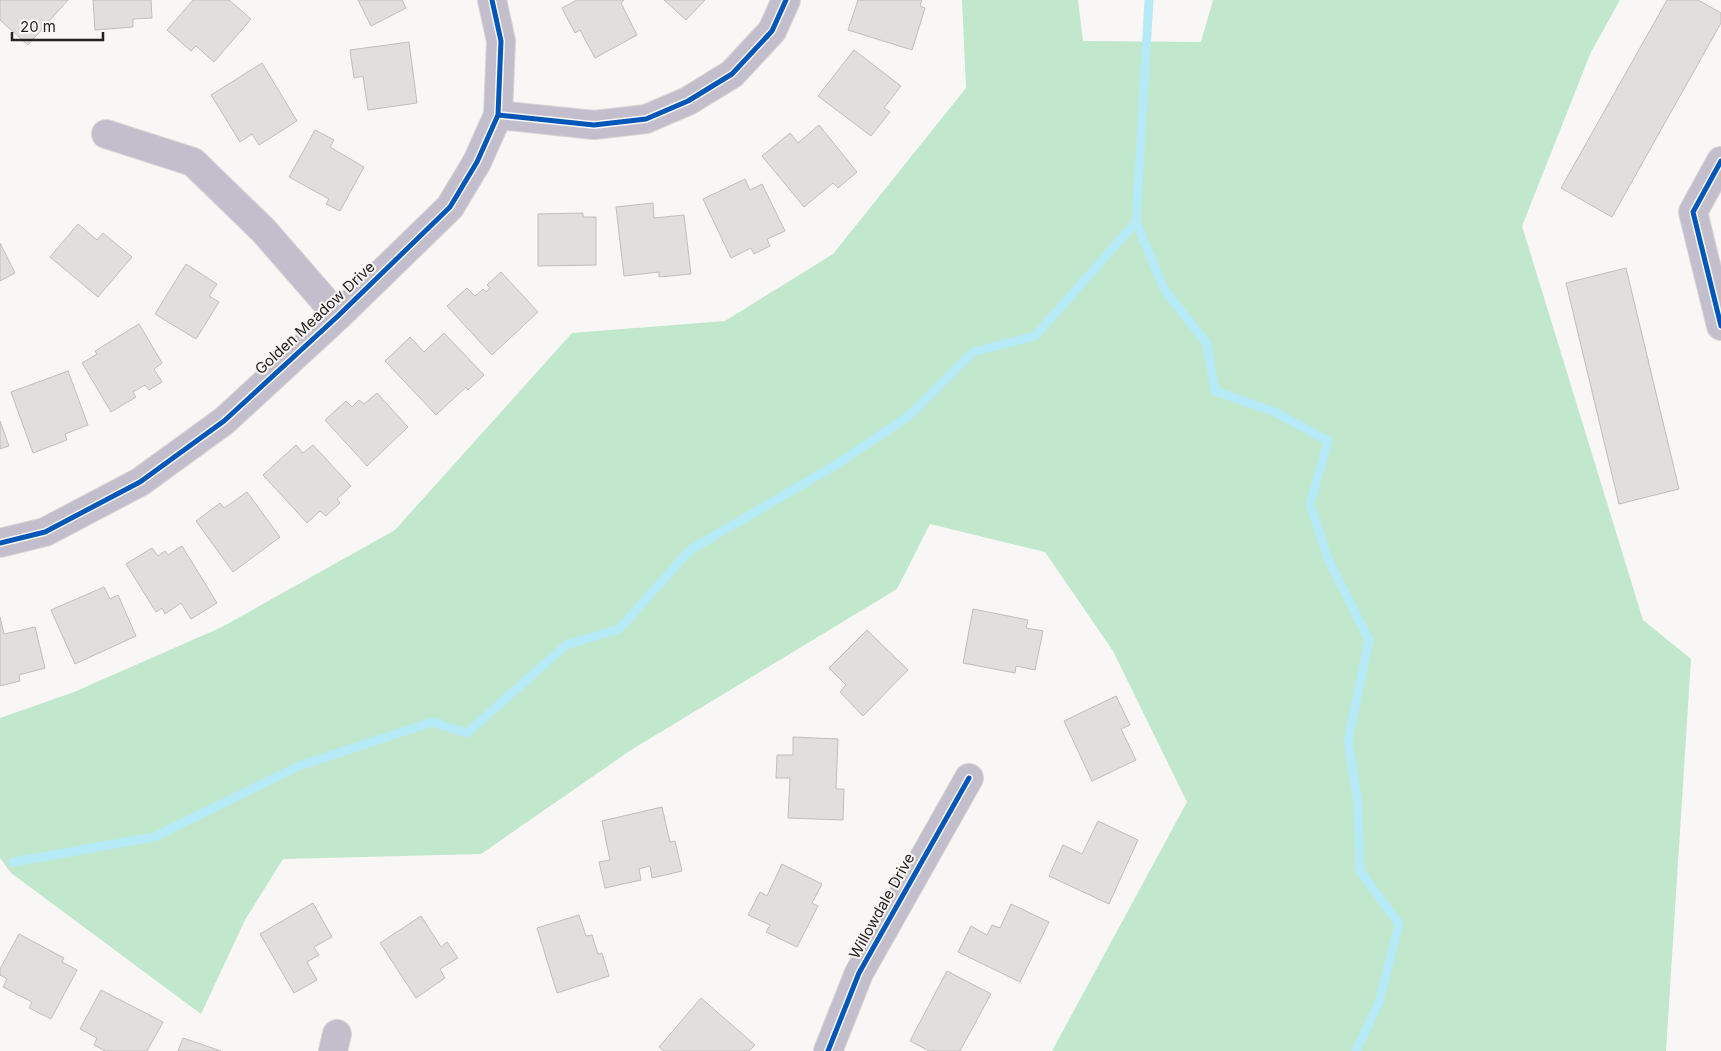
<svg xmlns="http://www.w3.org/2000/svg" width="1721" height="1051" font-family="Inter,sans-serif">
<style>
.forest{fill:#c1e7cc}
.lines{fill:none;stroke-linecap:round;stroke-linejoin:round}
.stream{stroke:#b6eaf6;stroke-width:9}
.building{fill:#e1dfde;stroke:#c0bebc}
.minor-casing{stroke:#d6d5d4;stroke-width:30}
.minor{stroke:#c2becc;stroke-width:28}
.cycleway-casing{stroke:#fbf6f3;stroke-width:8}
.cycleway{stroke:#0057b8;stroke-width:5}
.labels{text-anchor:middle;stroke-width:4;stroke-linejoin:round;paint-order:stroke}
.street-label{font-size:15px;fill:#252322;stroke:#fbf6f3}
</style>
<rect width="100%" height="100%" fill="#f9f7f5"/>
<!-- forest -->
<path class="forest" d="M962 0H1078L1083 41 1201 42 1213 0H1620L1591 52 1522 226 1643 620 1691 659 1666 1051H1052L1187 802 1113 651 1045 552 930 524 897 589 631 750 481 854 283 859 245 920 201 1014 11 873 0 858V718L74 692 222 627 395 530 572 333 725 321 833 254 966 88Z"/>
<g class="lines">
<!-- stream -->
<path class="stream" d="M1136 222 1164 289 1207 344 1215 391 1275 412 1328 441 1310 504 1328 559 1369 640 1348 741 1358 804 1360 871 1399 924 1379 1002 1356 1051
M13 862 154 837 299 766 432 722 467 733 566 645 619 629 690 550 834 466 910 415 973 352 1035 336 1136 222 1149 0"/>
</g>
<!-- building -->
<path class="building" d="M0 0H68L28 45 0 20Z
M93 0H151L152 18 133 19V27L95 30Z
M193 0H229L251 19 214 62 196 46 191 51 167 30Z
M358 0H402L406 8 371 26Z
M577 0H624L621 3 637 35 595 58 580 30 575 33 562 8Z
M664 0H705L686 20Z
M858 0H922L920 6 925 8 912 50 848 30Z
M1667 0H1698L1721 13V23L1612 217 1561 188Z
M409 42 417 103 368 110 363 76 354 78 350 50Z
M854 50 901 86 884 108 890 112 871 136 818 96Z
M262 63 297 121 259 145 252 134 240 142 211 95Z
M819 125 857 172 838 188 833 183 804 207 762 156 790 133 798 143Z
M315 130 334 140 330 147 364 167 340 211 326 204 329 199 289 177Z
M745 179 750 190 762 184 785 231 767 239 770 246 754 254 751 248 731 258 703 199Z
M653 203 654 218 684 215 691 274 659 277V272L624 276 616 207Z
M583 213V217H596V265L538 266V214Z
M78 224 97 240 103 233 132 257 98 297 50 257Z
M0 243 15 273 0 281Z
M186 264 217 284 209 296 219 302 196 339 155 314Z
M1626 268 1679 489 1619 504 1566 283Z
M501 272 538 312 492 355 447 306 467 288 475 296 483 289 486 292 490 288 487 285Z
M139 324 162 363 154 369 162 382 149 390 145 385 133 392 136 397 111 412 82 363 97 354 95 351Z
M444 333 484 375 468 390 466 387 436 415 385 361 410 337 424 352Z
M68 371 88 425 65 434 67 440 33 453 11 392Z
M377 393 408 427 367 466 325 420 346 401 352 407 359 400 364 404Z
M0 421 9 446 0 449Z
M296 445 303 453 313 445 351 486 337 499 340 503 326 516 320 511 307 523 263 475Z
M247 492 280 537 233 572 196 521 220 503 224 508Z
M182 546 217 603 191 619 181 603 165 614 162 608 156 612 126 564 152 548 158 556 165 551 168 555Z
M104 587 110 599 118 595 136 636 75 664 51 610Z
M973 609 1028 620 1026 628 1043 631 1035 670 1016 666 1015 673 963 663Z
M0 617 4 634 35 627 45 668 19 675 20 681 0 686Z
M867 630 908 670 863 716 840 692 846 685 829 668Z
M1116 696 1130 725 1121 729 1136 760 1092 781 1064 721Z
M793 737 838 739 836 789H844L843 820 788 818 790 778H776L777 755H793Z
M662 807 670 842 675 841 682 871 652 878 650 866 639 869 641 880 605 888 599 862 610 860 602 821Z
M1098 821 1138 840 1109 904 1049 876 1063 845 1082 854Z
M782 864 822 884 812 903 818 906 797 947 766 932 770 925 748 915 760 892 767 896Z
M313 903 332 937 314 947 319 955 307 962 317 980 294 993 260 934Z
M1011 904 1049 922 1020 982 958 952 971 926 987 935 992 925 1000 928Z
M579 915 586 936 592 935 598 954 602 953 609 976 557 993 537 928Z
M421 916 441 947 447 942 458 958 440 969 445 978 416 998 380 943Z
M19 934 64 958 62 962 77 970 51 1019 29 1008 32 1002 3 987 7 979 0 975V969Z
M947 971 991 994 960 1051H929L910 1041Z
M101 990 163 1022 147 1051H105L94 1045 97 1038 80 1029Z
M701 998 755 1045 749 1051H664L659 1047Z
M183 1038 221 1051H178Z"/>
<g class="lines">
<!-- minor casing -->
<g class="minor-casing">
<path id="minor" d="M498 115 594 125 646 119 688 101 732 74 772 31 786 0
M106 134 193 162 264 231 338 316
M1721 161 1693 212 1721 326
M0 543 45 532 140 482 224 421 338 316 450 207 477 162 498 115 501 41 492 0
M333 1051 337 1034
M828 1051 859 973 969 778"/>
</g>
<!-- minor -->
<use href="#minor" class="minor"/>
<!-- cycleway casing -->
<g class="cycleway-casing">
<path id="cycleway" d="M498 115 594 125 646 119 688 101 732 74 772 31 786 0
M1721 161 1693 212 1721 326
M0 543 45 532 140 482 224 421 338 316 450 207 477 162 498 115 501 41 492 0
M828 1051 859 973 969 778"/>
</g>
<!-- cycleway -->
<use href="#cycleway" class="cycleway"/>
</g>
<g class="labels">
<!-- street labels -->
<g class="street-label">
<text transform="translate(315 318) rotate(-43)" y="5">Golden Meadow Drive</text>
<text transform="translate(882 906) rotate(-61)" y="5">Willowdale Drive</text>
</g>
</g>
<!-- scale -->
<path d="M12 32v8h91v-8" fill="none" stroke="#252322" stroke-width="2.5"/>
<text x="20" y="32" font-size="15" fill="#252322" stroke="#fbf6f3" stroke-width="4" paint-order="stroke">20 m</text>
</svg>
